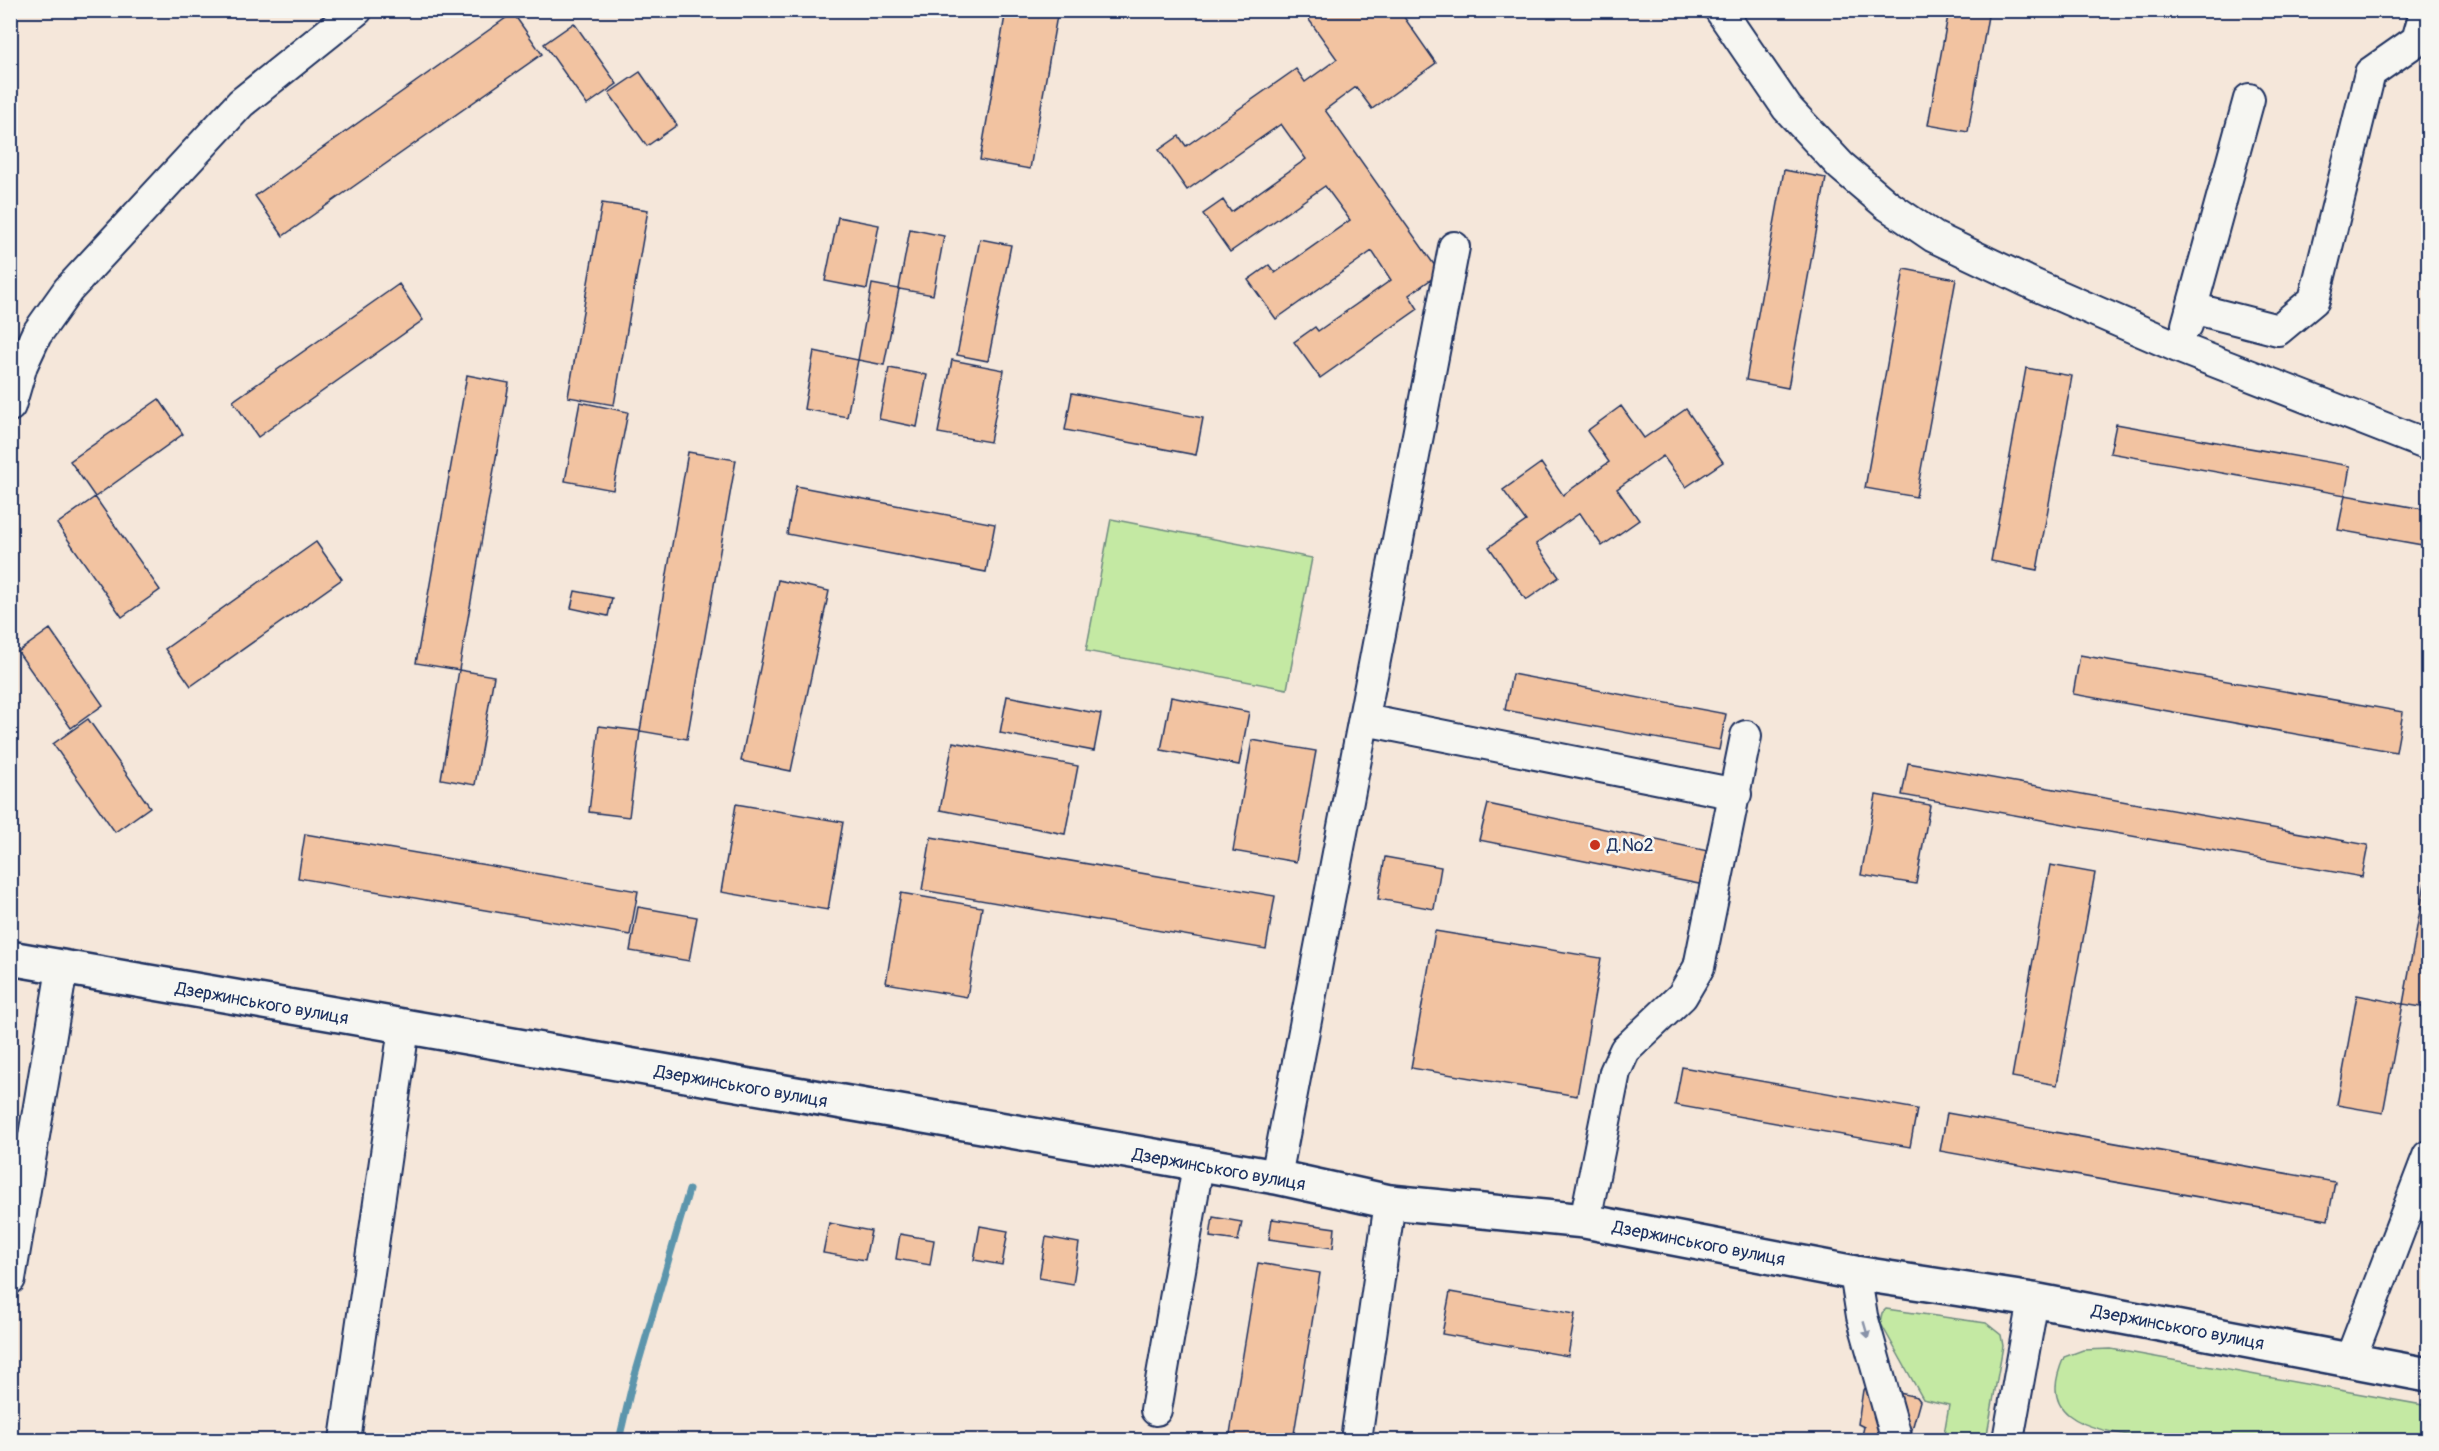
<svg xmlns="http://www.w3.org/2000/svg" width="2439" height="1451" font-family="Pangolin,sans-serif">
<style>
.green{fill:#c4e9a3;stroke:#708c80;stroke-width:1.5}
.lines{fill:none;stroke-linecap:round;stroke-linejoin:round}
.stream{stroke:#5c95ac;stroke-width:7}
.building{fill:#f2c3a1;stroke:#1b2f5e;stroke-width:1.5}
.minor-casing{stroke:#1b2f5e;stroke-width:34}
.major-casing{stroke:#1b2f5e;stroke-width:38}
.minor{stroke:#f6f6f2;stroke-width:30}
.major{stroke:#f6f6f2;stroke-width:33}
.oneway{fill:#8892a8}
.poi-dot{fill:#c8321e;stroke:#f6f6f2;stroke-width:2}
.labels{text-anchor:middle;stroke-width:5;stroke-linejoin:round;paint-order:stroke}
.poi-label{font-size:18px;fill:#1b2f5e;stroke:#f6f6f2;text-anchor:start}
.street-label{font-size:18px;fill:#1b2f5e;stroke:#f6f6f2}
</style>
<rect width="100%" height="100%" fill="#f5e7da"/>
<filter id="ink" filterUnits="userSpaceOnUse"><feTurbulence type="fractalNoise" baseFrequency=".0167" numOctaves="2"/><feDisplacementMap in="SourceGraphic" scale="12" xChannelSelector="R" yChannelSelector="G"/><feConvolveMatrix kernelMatrix="1 2 1 2 8 2 1 2 1" color-interpolation-filters="sRGB"/></filter>
<g filter="url(#ink)">
<!-- green -->
<path class="green" d="M1111 519 1312 558 1287 689 1086 651Z
M1886 1309 1986 1323 2001 1335 2003 1346 1986 1440H1943L1949 1405 1923 1399 1880 1322 1882 1313Z
M2111 1349 2428 1406V1440C2380 1441 2331 1440 2283 1440 2232 1440 2108 1446 2069 1415 2049 1399 2056 1376 2064 1357L2083 1350Z"/>
<g class="lines">
<!-- stream -->
<path class="stream" d="M619 1440 632 1385 689 1190"/>
</g>
<!-- building -->
<path class="building" d="M1006 10H1058L1030 169 980 160Z
M1302 10H1399L1436 63 1372 109 1356 87 1325 110 1440 273 1409 295 1418 309 1320 378 1294 342 1315 327 1318 331 1391 280 1372 251 1276 319 1248 280 1269 265 1275 273 1350 220 1325 186 1230 252 1203 214 1223 200 1231 212 1306 159 1281 124 1187 190 1159 150 1179 136 1186 146 1296 69 1305 82 1337 59Z
M1949 10H1989L1968 132 1928 125Z
M513 13 542 54 283 236 255 196Z
M574 23 617 84 587 105 544 44Z
M640 72 677 125 647 146 609 93Z
M1784 170 1826 178 1788 388 1746 380Z
M602 203 648 210 614 405 568 397Z
M838 217 879 225 867 289 825 281Z
M910 229 944 236 933 295 899 289Z
M980 239 1011 245 988 361 957 355Z
M1904 269 1956 279 1916 497 1865 488Z
M399 284 423 320 258 437 233 401Z
M872 284 899 289 884 365 858 360Z
M814 351 858 360 847 417 804 409Z
M952 360 1004 370 990 442 938 433Z
M889 368 927 375 917 427 879 419Z
M2026 368 2072 376 2037 570 1991 561Z
M467 375 509 383 459 670 416 663Z
M1072 393 1203 418 1196 455 1065 430Z
M159 399 183 434 95 497 70 461Z
M580 402 628 412 613 490 565 481Z
M1621 406 1644 438 1686 409 1723 462 1686 487 1663 456 1617 489 1639 520 1602 546 1580 513 1536 544 1559 577 1526 600 1489 547 1526 521 1503 490 1541 463 1563 495 1609 462 1587 431Z
M2116 424 2350 466 2345 495 2110 453Z
M688 452 736 460 687 739 640 731Z
M796 486 995 524 986 572 787 534Z
M2345 495 2428 510V546L2338 530Z
M95 497 160 590 122 617 57 524Z
M316 542 342 579 191 686 165 649Z
M778 580 829 591 791 771 741 761Z
M575 591 612 598 608 616 571 608Z
M50 629 103 705 71 728 18 652Z
M2080 655 2403 712 2396 752 2073 694Z
M459 670 494 676 475 785 441 779Z
M1512 674 1726 714 1719 750 1505 710Z
M1007 696 1101 714 1094 751 1000 733Z
M1171 697 1249 712 1239 765 1161 750Z
M88 719 150 807 115 832 53 744Z
M599 726 640 731 629 817 589 812Z
M1252 740 1316 751 1296 862 1233 851Z
M953 742 1078 766 1065 834 940 810Z
M1908 763 2368 845 2362 877 1902 795Z
M1876 795 1930 805 1916 884 1861 875Z
M736 804 843 822 828 910 721 892Z
M1488 804 1708 851 1704 885 1479 840Z
M305 834 638 891 630 935 298 878Z
M931 837 1275 896 1266 949 922 890Z
M1385 857 1441 867 1434 909 1378 899Z
M2050 865 2095 873 2057 1085 2012 1077Z
M2425 883 2428 884V1008L2403 1004Z
M901 893 982 907 967 997 886 983Z
M638 907 697 917 689 961 630 951Z
M1435 931 1601 958 1577 1096 1411 1068Z
M2357 995 2403 1004 2383 1113 2337 1105Z
M1682 1067 1917 1109 1910 1147 1675 1105Z
M1947 1113 2335 1182 2328 1220 1940 1151Z
M1213 1217 1242 1222 1238 1241 1210 1237Z
M1272 1219 1335 1228 1333 1248 1269 1239Z
M829 1223 871 1231 865 1260 823 1253Z
M980 1226 1008 1231 1002 1265 974 1260Z
M900 1234 934 1240 930 1265 896 1259Z
M1046 1237 1079 1243 1073 1284 1039 1278Z
M1258 1263 1320 1273 1293 1440H1229Z
M1450 1292 1575 1314 1568 1356 1442 1334Z
M1868 1386 1917 1397 1920 1401 1911 1433 1881 1440H1861L1864 1427 1858 1424 1863 1390Z
M823 1435 858 1440H822Z"/>
<g class="lines">
<!-- minor casing -->
<g class="minor-casing">
<path id="minor" d="M1720 10 1787 108 1841 166 1887 205 1934 237 2035 285 2180 348 2428 445
M2192 308 2278 330 2314 300 2370 73 2417 40 2423 19
M2187 325 2249 99
M10 406 22 365 36 335 68 290 241 103 357 10
M1365 720 1736 794
M1276 1177 1454 247
M1585 1221 1615 1072 1625 1050 1682 996 1699 967 1746 736
M1855 1273 1862 1316 1897 1440
M10 1279 62 969
M2350 1360 2428 1156
M1156 1410 1198 1165
M345 1440 404 1028
M1356 1440 1390 1202
M2008 1440 2033 1300"/>
</g>
<!-- major casing -->
<g class="major-casing">
<path id="major" d="M10 958 1276 1177 1390 1202 1585 1221 1855 1273 2033 1300 2428 1375"/>
</g>
<!-- minor -->
<use href="#minor" class="minor"/>
<!-- major -->
<use href="#major" class="major"/>
</g>
<!-- one-way arrows -->
<defs><path id="oneway-solid" d="M-6-.8H1V-3.2L6.5 0L1 3.2V.8H-6Z" transform="scale(1.5)"/></defs>
<use class="oneway" href="#oneway-solid" transform="translate(1866 1330) rotate(74)"/>
</g>
<!-- markers -->
<circle class="poi-dot" cx="1595" cy="845" r="6"/>
<g class="labels">
<!-- poi labels -->
<g class="poi-label">
<text x="1607" y="851">Д.№2</text>
</g>
<!-- street labels -->
<g class="street-label">
<text transform="translate(262 1003) rotate(10)" y="6">Дзержинського вулиця</text>
<text transform="translate(741 1086) rotate(10)" y="6">Дзержинського вулиця</text>
<text transform="translate(1219 1169) rotate(10)" y="6">Дзержинського вулиця</text>
<text transform="translate(1699 1243) rotate(11)" y="6">Дзержинського вулиця</text>
<text transform="translate(2178 1327) rotate(11)" y="6">Дзержинського вулиця</text>
</g>
</g>
<!-- margin -->
<rect width="2439" height="1451" fill="none" stroke="#f6f6f2" stroke-width="36"/>
<rect x="18" y="18" width="2403" height="1415" fill="none" stroke="#1b2f5e" stroke-width="2" filter="url(#ink)"/>
</svg>
